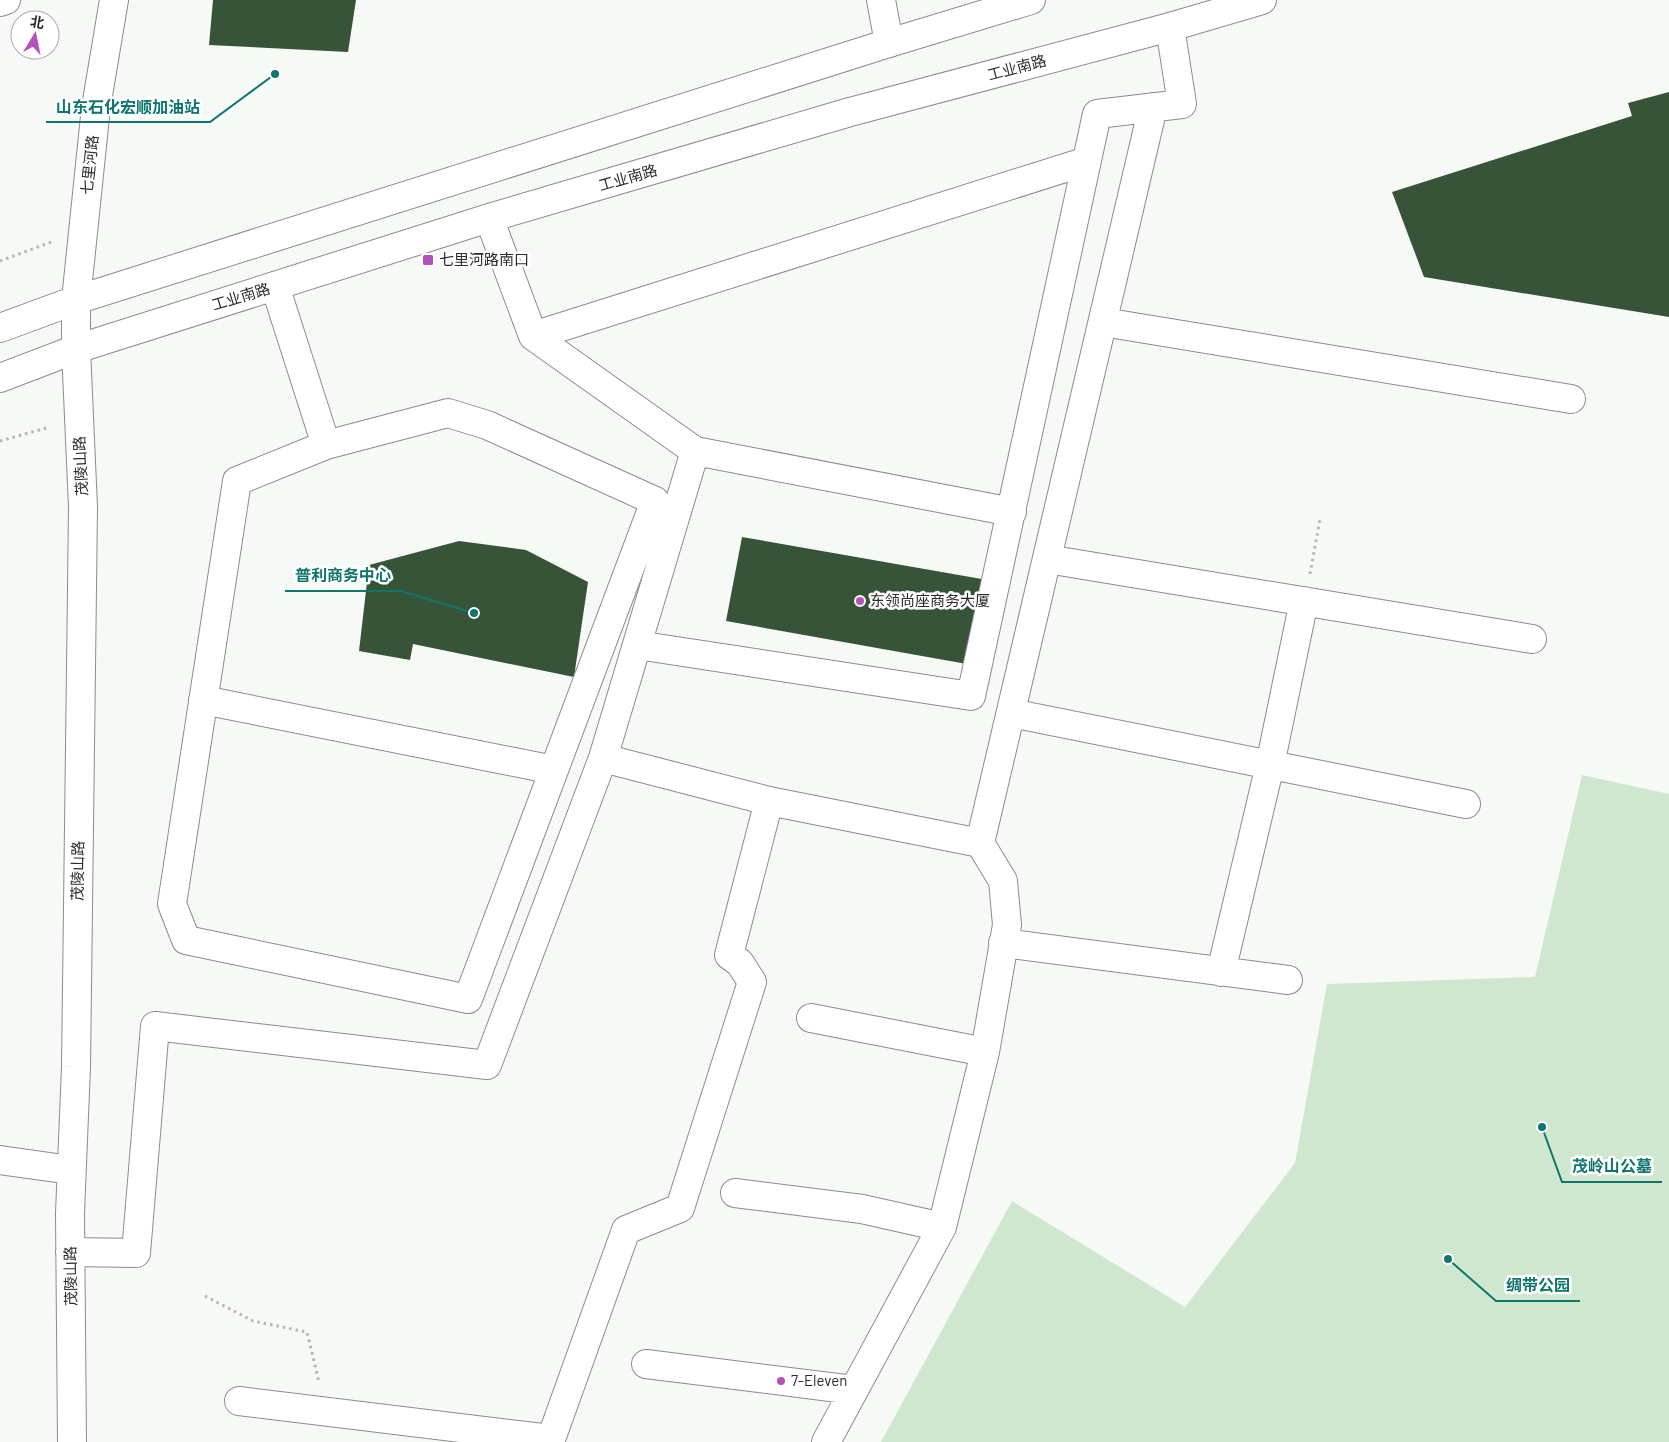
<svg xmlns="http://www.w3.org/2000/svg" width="1669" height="1442" font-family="Barlow,'Noto Sans SC',sans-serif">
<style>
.green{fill:#d0e7cf}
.building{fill:#385438}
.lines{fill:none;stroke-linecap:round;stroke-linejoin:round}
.minor-casing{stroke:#8a8d8a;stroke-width:30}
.major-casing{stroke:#8a8d8a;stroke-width:30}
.path{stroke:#b4b6b3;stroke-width:3;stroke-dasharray:2.5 4;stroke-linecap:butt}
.minor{stroke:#fff;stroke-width:28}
.major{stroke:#fff;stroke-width:28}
.poi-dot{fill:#b352ba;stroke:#fff;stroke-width:2}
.labels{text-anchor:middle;stroke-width:5;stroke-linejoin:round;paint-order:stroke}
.street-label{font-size:15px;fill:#2b2c2a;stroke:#fff}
.poi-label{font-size:15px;fill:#2b2c2a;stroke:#fff;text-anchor:start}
.leader{fill:none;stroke:#0f766e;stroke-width:2}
.callout-dot{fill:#0f766e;stroke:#fff;stroke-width:2}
.callout-label{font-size:16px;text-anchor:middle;font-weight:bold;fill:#0f766e;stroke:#fff;stroke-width:5;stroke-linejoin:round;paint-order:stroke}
</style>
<rect width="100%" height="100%" fill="#f6f9f5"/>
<!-- green -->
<path class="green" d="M1582 775 1669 794V1442H881L1012 1201 1185 1307 1295 1163 1327 984 1535 977Z"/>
<!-- building -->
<path class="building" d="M213 0H356L348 52 209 45Z
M1669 92V317L1424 277 1392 192 1632 116 1628 103Z
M742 537 993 581 978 666 726 621Z
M459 541 526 550 588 582 574 677 413 644 410 660 359 651 369 565Z"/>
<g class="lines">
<!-- minor casing -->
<g class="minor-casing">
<path id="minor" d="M881 0 889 43
M0 2 6 0
M489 218 533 336 695 451 1012 512
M275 286 326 445 237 481 172 904 186 940 468 999 655 501 487 425 448 413 326 445
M1103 322 1571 399
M533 336 1087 161
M1047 559 1532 639
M637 645 971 696 1097 114 1182 104 1170 27
M203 700 554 770
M1011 713 1466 804
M769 801 980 843
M1003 943 1288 980
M1221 972 1270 765 1304 601
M811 1018 985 1052
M0 1160 71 1170
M735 1193 862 1209 942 1227
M70 1252 136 1253 155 1026 487 1065 603 758 695 451
M646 1364 854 1390
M239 1401 551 1439
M72 1442 70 1213 76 1067 83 507 76 349V300
M550 1442 626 1230 680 1208 752 982 740 963 729 955 769 801 603 758
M826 1442 942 1227 985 1052 1007 925 1003 881 980 843 1153 107"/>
</g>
<!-- major casing -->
<g class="major-casing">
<path id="major" d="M76 300 96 107 114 0
M0 328 76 300 889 43 1031 0
M0 378 76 349 489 218 850 112 1170 27 1262 0"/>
</g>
<!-- path -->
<path class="path" d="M0 261 54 241
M0 441 50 427
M1310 574 1320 519
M205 1296 253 1321 307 1332 319 1382"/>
<!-- minor -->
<use href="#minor" class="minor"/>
<!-- major -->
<use href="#major" class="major"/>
</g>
<!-- markers -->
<g class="poi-dot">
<rect x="422" y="254" width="12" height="12" rx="2.5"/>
<circle cx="860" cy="601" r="5"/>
<circle cx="781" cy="1381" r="5"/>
</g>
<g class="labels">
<!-- street labels -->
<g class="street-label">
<text transform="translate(1017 68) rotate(-15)" y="5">工业南路</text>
<text transform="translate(90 165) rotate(-84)" y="5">七里河路</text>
<text transform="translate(628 178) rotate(-16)" y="5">工业南路</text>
<text transform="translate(241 297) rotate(-17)" y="5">工业南路</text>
<text transform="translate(81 466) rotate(-93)" y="5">茂陵山路</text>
<text transform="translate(78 871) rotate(-89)" y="5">茂陵山路</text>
<text transform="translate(71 1276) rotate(-91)" y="5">茂陵山路</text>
</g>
<!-- poi labels -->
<g class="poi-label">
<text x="439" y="265">七里河路南口</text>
<text x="870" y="606">东领尚座商务大厦</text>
<text x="791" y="1386">7-Eleven</text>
</g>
</g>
<!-- callouts -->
<path class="leader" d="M275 74L210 122H46M474 613L401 591H285M1542 1127L1562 1182H1662M1448 1259L1496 1301H1580"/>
<g class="callout-dot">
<circle cx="275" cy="74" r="5"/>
<circle cx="474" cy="613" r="5"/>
<circle cx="1542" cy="1127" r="5"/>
<circle cx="1448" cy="1259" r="5"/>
</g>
<g class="callout-label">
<text x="128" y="113">山东石化宏顺加油站</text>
<text x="343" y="581">普利商务中心</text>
<text x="1612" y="1172">茂岭山公墓</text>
<text x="1538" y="1291">绸带公园</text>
</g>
<!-- north arrow -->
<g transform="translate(35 35) rotate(10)"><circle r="24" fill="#ffffff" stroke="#aaabaa"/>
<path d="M0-4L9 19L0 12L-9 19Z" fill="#b352ba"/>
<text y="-8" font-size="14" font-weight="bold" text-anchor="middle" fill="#2b2c2a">北</text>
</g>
</svg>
